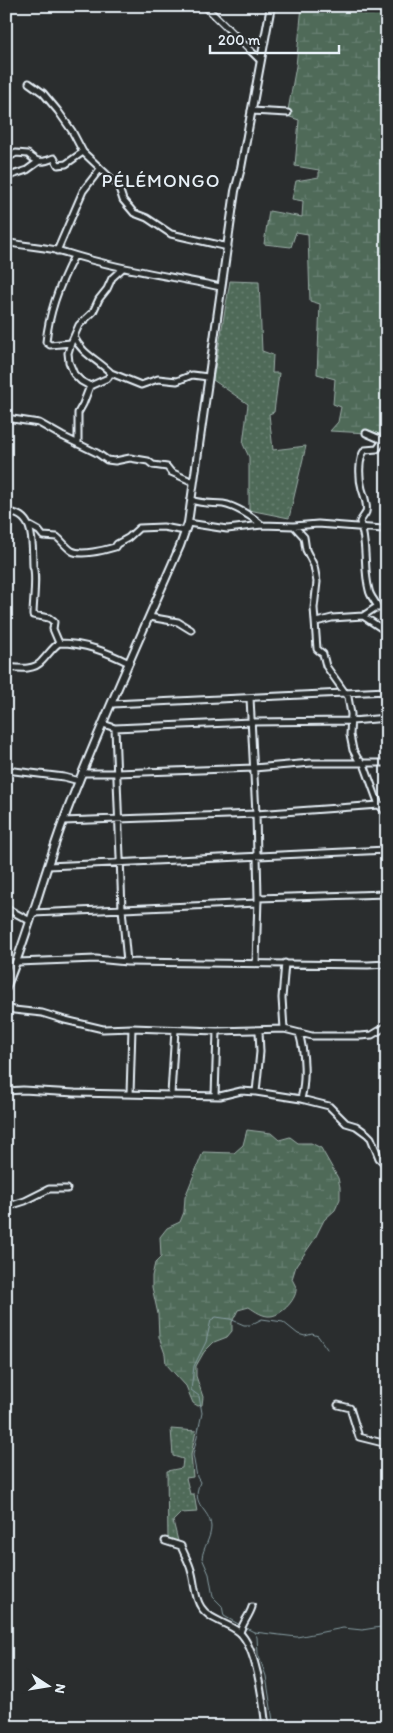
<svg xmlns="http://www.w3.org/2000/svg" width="393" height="1733" font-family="Itim,sans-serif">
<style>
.green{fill:url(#green-dots);stroke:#9caea8}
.wetland{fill:url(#wetland-marsh);stroke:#9caea8}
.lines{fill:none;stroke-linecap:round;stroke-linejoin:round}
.stream{stroke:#889ea3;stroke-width:1}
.minor-casing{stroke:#e8f1f8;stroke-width:9}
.tertiary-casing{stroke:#e8f1f8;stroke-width:10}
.minor{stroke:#2a2d2e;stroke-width:5}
.tertiary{stroke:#2a2d2e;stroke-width:6}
.labels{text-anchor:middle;stroke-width:4.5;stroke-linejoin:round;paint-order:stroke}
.quarter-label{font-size:19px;letter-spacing:1px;fill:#e8f1f8;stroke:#2a2d2e}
</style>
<defs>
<pattern id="green-dots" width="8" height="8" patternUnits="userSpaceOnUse" patternTransform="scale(1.25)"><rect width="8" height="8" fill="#4f6a59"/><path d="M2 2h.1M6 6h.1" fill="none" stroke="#688072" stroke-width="1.8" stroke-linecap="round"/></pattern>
<pattern id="wetland-marsh" width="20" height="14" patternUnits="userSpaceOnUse" patternTransform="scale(1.25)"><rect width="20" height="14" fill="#4f6a59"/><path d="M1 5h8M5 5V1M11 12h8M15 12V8" fill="none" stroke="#688072"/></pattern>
</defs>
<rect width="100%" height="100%" fill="#2a2d2e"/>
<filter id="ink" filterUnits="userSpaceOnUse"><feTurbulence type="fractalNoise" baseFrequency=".02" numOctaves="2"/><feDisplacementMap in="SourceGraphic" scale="10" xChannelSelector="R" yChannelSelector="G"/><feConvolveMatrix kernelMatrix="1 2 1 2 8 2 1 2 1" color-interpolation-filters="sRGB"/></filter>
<g filter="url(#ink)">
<!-- green -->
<path class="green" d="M230 281 259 282 262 351 273 355 272 373H279L274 412 269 414 273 450 306 446 289 518 249 510V457L243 444 248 404 213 380Z
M171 1429 196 1431 191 1455 193 1477 186 1478 190 1494H194L197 1512 181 1513 173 1521 178 1541 168 1540 167 1471 182 1468 183 1459 173 1456Z"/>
<!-- wetland -->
<path class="wetland" d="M302 6H387V434L330 431 338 422 341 407 333 404 335 379 317 374 320 304 310 301 308 234 296 232 291 247 264 244 269 211 302 217 303 201 292 199 296 181 319 177V170L295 166 299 120 287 116 296 66Z
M247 1130 271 1133 279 1140 290 1137 298 1143H311L321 1148 338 1178 340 1187V1199L335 1210 324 1220 314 1240 296 1266 292 1279C293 1282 295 1284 296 1287 298 1298 282 1315 271 1316 263 1317 255 1311 249 1307L238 1310 232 1322V1331L227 1337 214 1342 204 1352 196 1366V1376L203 1397 202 1405 198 1406 193 1403 186 1386 166 1364 165 1354 159 1337 158 1314 152 1287V1276L155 1263 161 1257 160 1237 167 1228 180 1222 184 1212 185 1197 203 1152 234 1153 243 1145Z"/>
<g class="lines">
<!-- stream -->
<path class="stream" d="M240 1625 224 1616 222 1606 213 1597 209 1574 202 1558C203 1548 211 1538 211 1527 210 1508 190 1507 200 1482L197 1477 193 1455 202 1413 199 1396 191 1390 194 1366 206 1342 211 1320 216 1317 230 1319 244 1325H250L262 1319 283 1322 298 1334 305 1336 312 1334 318 1336 327 1349
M244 1627 254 1632 257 1637 258 1654 266 1676 274 1727
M254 1632 297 1637 343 1628 362 1630 387 1626"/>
<!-- minor casing -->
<g class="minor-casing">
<path id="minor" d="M205 6 260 60
M29 83 43 93 58 111 72 131 83 152 118 185 123 200 134 213 147 218 171 234 228 247
M251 111 288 113
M6 159 16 153 28 154C37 163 42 163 54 158L58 165 66 164 83 152
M6 177 27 170 38 162
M6 242C26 247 47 246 67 253 117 269 170 276 221 287
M57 251 83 191 100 169
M74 337C82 354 98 360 111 373
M71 343 50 345 46 342C49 311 60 283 74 256
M90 386 108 378 111 373 141 385 158 379 177 381 192 375 208 377
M6 418 39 423 62 436 97 453 107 460 115 461 130 458 148 461 153 465 167 467 171 472 193 482
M366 433 387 442
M78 444V413L83 404 90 386 81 381 74 374 69 362 68 353 71 343 79 325 93 312 99 299 107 289 112 278 123 268
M191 500C202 504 212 503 223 504 235 506 253 517 262 525
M6 512C36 513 32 544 33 566 37 574 33 603 33 615L49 618 54 622 53 629 59 643
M188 523 227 529 262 525 294 526 304 537 306 550 314 566 317 582 314 608 317 649 323 654 326 666 348 697 351 714 350 735 353 750 358 759 364 764 379 805 387 813
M30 526 39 531 43 536 57 537C62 541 67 548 72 551 81 556 105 550 115 547L117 544 128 538 139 528 163 527 185 531
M294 526 318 524 383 529 387 526
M378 608C376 601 370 597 369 590 363 568 368 544 360 522 361 519 365 515 366 512 368 504 364 496 362 489 359 479 358 458 365 450L377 449 383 441
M363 616 375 608H387
M149 617 178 622 191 630
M316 622 332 618 363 616 387 632
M6 667C18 668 34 671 42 661 48 655 52 648 59 643 85 643 107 652 129 663
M385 691 387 723
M250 698 256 814 258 898 256 963
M112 704 387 691
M103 724 115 728 251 722 352 721 387 718
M115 728 122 909 127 962
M6 770 64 777 79 781
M82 773H117L254 768 311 763H387
M63 821 256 814 379 805 387 806
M48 866 387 850
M258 898 387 894
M6 908 30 921
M33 913 258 903
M17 962 96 959 127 962 368 965 387 964
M6 1007 14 1010 42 1013 65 1020 103 1029 132 1028
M284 1029 282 998 285 963
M299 1033C305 1053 306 1080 301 1099
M6 1091 23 1090 75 1093 220 1096 241 1091 256 1092 301 1099 329 1106 346 1123 356 1126 367 1134 371 1138 379 1158 387 1166
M256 1092 260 1052 259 1031
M130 1094 132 1028 217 1031 284 1029 312 1036H360L372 1035 387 1026
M171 1094 175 1030
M215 1096 217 1031
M6 1207 25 1201 49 1189H67
M338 1405 350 1408 359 1437 387 1444
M165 1541 181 1546C184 1554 189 1562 191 1570 195 1582 194 1597 201 1607 209 1620 228 1623 239 1632 257 1648 263 1703 266 1727
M240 1633C242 1623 249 1617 252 1607"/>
</g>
<!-- tertiary casing -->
<g class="tertiary-casing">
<path id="tertiary" d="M6 988C29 933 43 875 64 819 99 727 141 636 180 546L188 523 235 191 241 168 271 6"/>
</g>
<!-- minor -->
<use href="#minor" class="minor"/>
<!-- tertiary -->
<use href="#tertiary" class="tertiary"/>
</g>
</g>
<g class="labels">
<!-- quarter labels -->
<g class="quarter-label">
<text x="161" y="187">PÉLÉMONGO</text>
</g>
</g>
<!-- margin -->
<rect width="393" height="1733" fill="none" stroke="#2a2d2e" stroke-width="25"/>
<rect x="12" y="12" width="368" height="1708" fill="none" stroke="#e8f1f8" stroke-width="2" filter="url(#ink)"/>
<!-- north arrow -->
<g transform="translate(48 1686) rotate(102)" stroke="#2a2d2e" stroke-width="4" paint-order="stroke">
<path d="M0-4L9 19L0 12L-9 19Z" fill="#e8f1f8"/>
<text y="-8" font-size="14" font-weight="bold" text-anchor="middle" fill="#e8f1f8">N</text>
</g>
<!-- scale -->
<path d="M210 45v8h129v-8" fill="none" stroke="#e8f1f8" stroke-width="2.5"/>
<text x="218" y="45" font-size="15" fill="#e8f1f8" stroke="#2a2d2e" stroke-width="4" paint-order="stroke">200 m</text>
</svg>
